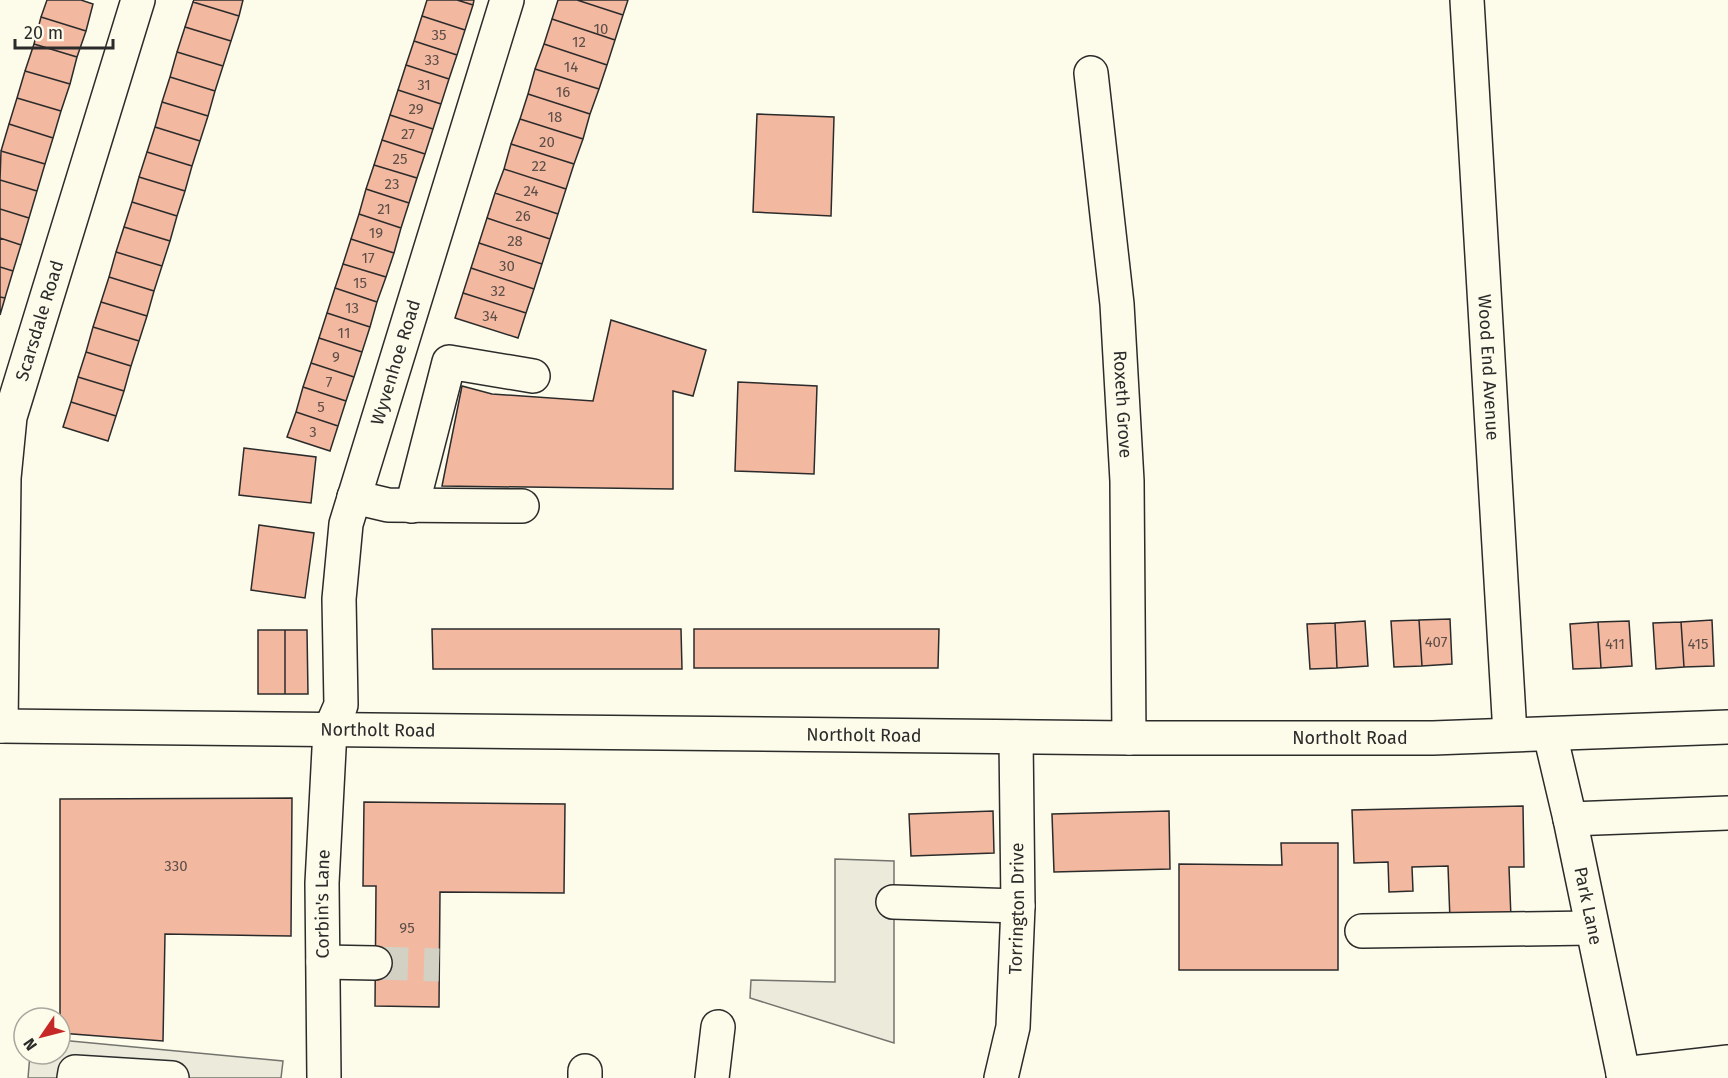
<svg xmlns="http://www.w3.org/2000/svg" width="1728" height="1078" font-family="'Fira Sans',sans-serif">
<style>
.parking{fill:#eceadb;stroke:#74746e;stroke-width:1.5}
.building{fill:#f2b8a0;stroke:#2b2b2b;stroke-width:1.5}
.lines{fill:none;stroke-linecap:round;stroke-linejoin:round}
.minor-tunnel{stroke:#d3d1c4;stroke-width:33;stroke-dasharray:33 16;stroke-linecap:butt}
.minor-casing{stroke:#2b2b2b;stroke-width:36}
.major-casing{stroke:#2b2b2b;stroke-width:36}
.minor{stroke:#fdfbea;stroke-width:33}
.major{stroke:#fdfbea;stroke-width:33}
.labels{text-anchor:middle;stroke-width:4.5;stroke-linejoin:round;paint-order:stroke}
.number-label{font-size:15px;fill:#5d4e48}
.street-label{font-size:18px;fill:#2b2b2b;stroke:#fdfbea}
</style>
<rect width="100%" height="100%" fill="#fdfbea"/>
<!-- parking -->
<path class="parking" d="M835 859 894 861V1043L750 998 751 980 835 982Z
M60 1040 283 1061 281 1078H28L30 1054H60Z"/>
<!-- building -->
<path class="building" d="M47 0H81L93 4 86 31 41 17Z
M194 0H243L239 16 193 2Z
M427 0H457L473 5 465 30 422 16Z
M457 0H474L473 5Z
M558 0H577L623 15 615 40 552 19Z
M577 0H628L623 15Z
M193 2 239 16 231 41 185 27Z
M422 16 465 30 457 55 414 41Z
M41 17 86 31 77 57 34 44Z
M552 19 615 40 607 65 544 44Z
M185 27 231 41 223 66 177 52Z
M414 41 457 55 449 79 406 65Z
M34 44 77 57 70 84 25 71Z
M544 44 607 65 599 89 535 69Z
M177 52 223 66 215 91 170 77Z
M406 65 449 79 441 104 398 90Z
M535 69 599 89 590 114 528 94Z
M25 71 70 84 61 111 17 98Z
M170 77 215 91 208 116 162 102Z
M398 90 441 104 433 129 390 115Z
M528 94 590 114 583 139 520 119Z
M17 98 61 111 53 138 9 124Z
M162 102 208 116 200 141 155 127Z
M757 114 834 117 831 216 753 212Z
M390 115 433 129 425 154 382 140Z
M520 119 583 139 574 164 511 144Z
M9 124 53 138 45 164 1 151Z
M155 127 200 141 192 166 147 152Z
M382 140 425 154 417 178 374 165Z
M511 144 574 164 566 189 504 169Z
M1 151 45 164 37 191 0 180Z
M147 152 192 166 185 191 139 177Z
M374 165 417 178 409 203 366 189Z
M504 169 566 189 558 214 495 193Z
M139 177 185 191 177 216 132 202Z
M0 180 37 191 29 218 0 209Z
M366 189 409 203 401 228 359 214Z
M495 193 558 214 550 239 487 218Z
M132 202 177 216 170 241 124 227Z
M0 209 29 218 21 245 0 238Z
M359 214 401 228 394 253 351 239Z
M487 218 550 239 542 264 479 243Z
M124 227 170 241 162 266 116 252Z
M0 238 21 245 13 271 0 267Z
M351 239 394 253 386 277 343 264Z
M479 243 542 264 534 289 471 268Z
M116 252 162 266 154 291 109 277Z
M343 264 386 277 377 302 335 288Z
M0 267 13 271 5 298 0 297Z
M471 268 534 289 526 313 463 293Z
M109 277 154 291 147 316 101 302Z
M335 288 377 302 370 327 327 313Z
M463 293 526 313 518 338 455 318Z
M0 297 5 298 0 315Z
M101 302 147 316 139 341 93 327Z
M327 313 370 327 362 352 319 338Z
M611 320 706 350 693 396 673 391V489L442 486 462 386 492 394 593 401Z
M93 327 139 341 131 366 86 352Z
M319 338 362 352 354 377 311 363Z
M86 352 131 366 124 391 78 377Z
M311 363 354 377 346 401 303 387Z
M78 377 124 391 116 416 71 402Z
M738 382 817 386 814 474 735 471Z
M303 387 346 401 338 426 296 412Z
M71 402 116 416 108 441 63 427Z
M296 412 338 426 330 451 287 437Z
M244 448 316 457 311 503 239 495Z
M259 525 314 533 305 598 251 590Z
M1450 619 1452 664 1422 666 1419 620Z
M1419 620 1422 666 1394 667 1391 621Z
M1712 620 1714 666 1684 667 1681 622Z
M1365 621 1368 666 1337 668 1335 623Z
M1629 621 1632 666 1601 668 1598 622Z
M1598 622 1601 668 1573 669 1570 624Z
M1681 622 1684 667 1656 669 1653 623Z
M1335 623 1337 668 1310 669 1307 624Z
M432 629H681L682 669H433Z
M694 629H939L938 668H694Z
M258 630H285V694H258Z
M285 630H307L308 694H285Z
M292 798 291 936 165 934 163 1041 60 1033V799Z
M364 802 565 804 564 893 440 892 439 1007 375 1006 376 886H363Z
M1523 806 1524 867H1509L1511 918 1450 920 1448 866 1412 867 1413 891 1389 892 1388 862 1354 863 1352 810Z
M993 811 994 853 911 856 909 814Z
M1169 811 1170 869 1054 872 1052 814Z
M1281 843H1338V970H1179V864L1282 865Z"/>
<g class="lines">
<!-- minor-tunnel -->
<path class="minor-tunnel" d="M375 963 439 965"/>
<!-- minor casing -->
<g class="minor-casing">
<g id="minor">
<path id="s1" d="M1467 0 1510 734"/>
<path id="s2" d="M1091 73 1117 304 1127 481 1129 738"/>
<path d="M354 497 388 505 522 506"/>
<path d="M412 506 449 362 533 376"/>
<path id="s3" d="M1 726 4 478 10 417 138 0"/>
<path id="s4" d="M1550 734 1570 819 1624 1078"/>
<path d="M1570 819 1728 813"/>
<path d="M893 902 1018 906"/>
<path d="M1362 931 1592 928"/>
<path d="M323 962 375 963"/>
<path d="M1623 1074 1728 1062"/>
<path d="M74 1078 75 1072 172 1078"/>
<path id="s5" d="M324 1078 322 883 330 730 341 705 339 599 346 524 507 0"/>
<path d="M585 1078V1071"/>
<path d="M712 1078 718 1027"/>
<path id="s6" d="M1001 1078 1013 1027 1018 906 1016 737"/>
</g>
</g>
<!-- major casing -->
<g class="major-casing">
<g id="major">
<path id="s7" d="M0 726 1129 738H1433L1728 727"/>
</g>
</g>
<!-- minor -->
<use href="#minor" class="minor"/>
<!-- major -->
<use href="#major" class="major"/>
</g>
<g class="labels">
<!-- number labels -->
<g class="number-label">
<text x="601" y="34">10</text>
<text x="439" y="40">35</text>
<text x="579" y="47">12</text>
<text x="432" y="65">33</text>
<text x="571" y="72">14</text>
<text x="424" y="90">31</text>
<text x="563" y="97">16</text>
<text x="416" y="114">29</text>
<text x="555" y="122">18</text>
<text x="408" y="139">27</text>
<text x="547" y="147">20</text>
<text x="400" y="164">25</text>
<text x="539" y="171">22</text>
<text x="392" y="189">23</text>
<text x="531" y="196">24</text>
<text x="384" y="214">21</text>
<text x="523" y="221">26</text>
<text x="376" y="238">19</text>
<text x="515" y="246">28</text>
<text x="368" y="263">17</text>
<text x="507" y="271">30</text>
<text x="360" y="288">15</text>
<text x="498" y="296">32</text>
<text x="352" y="313">13</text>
<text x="490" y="321">34</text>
<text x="344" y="338">11</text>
<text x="336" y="362">9</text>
<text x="329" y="387">7</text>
<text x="321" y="412">5</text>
<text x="313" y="437">3</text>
<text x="1436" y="647">407</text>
<text x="1615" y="649">411</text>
<text x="1698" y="649">415</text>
<text x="176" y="871">330</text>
<text x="407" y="933">95</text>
</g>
<!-- street labels -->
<g class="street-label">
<text dy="6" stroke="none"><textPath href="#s3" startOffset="410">Scarsdale Road</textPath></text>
<text dy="6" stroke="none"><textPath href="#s5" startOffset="726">Wyvenhoe Road</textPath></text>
<text dy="6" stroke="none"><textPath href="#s1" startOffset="368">Wood End Avenue</textPath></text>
<text dy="6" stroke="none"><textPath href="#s2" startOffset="333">Roxeth Grove</textPath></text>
<text dy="6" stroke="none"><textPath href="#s7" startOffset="378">Northolt Road</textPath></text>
<text dy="6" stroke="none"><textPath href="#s7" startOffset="864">Northolt Road</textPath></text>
<text dy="6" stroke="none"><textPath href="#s7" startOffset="1350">Northolt Road</textPath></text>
<text dy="6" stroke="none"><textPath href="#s5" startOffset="174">Corbin's Lane</textPath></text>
<text dy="6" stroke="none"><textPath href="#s4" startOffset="176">Park Lane</textPath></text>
<text dy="6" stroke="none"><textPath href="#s6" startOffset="171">Torrington Drive</textPath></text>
</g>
</g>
<!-- north arrow -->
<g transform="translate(42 1036) rotate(235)"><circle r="28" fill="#fdfbea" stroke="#a9a89e" stroke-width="1.5"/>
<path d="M0-4.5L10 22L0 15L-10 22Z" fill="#c62828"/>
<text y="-9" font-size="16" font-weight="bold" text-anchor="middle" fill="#2b2b2b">N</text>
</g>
<!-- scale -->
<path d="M15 39v9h98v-9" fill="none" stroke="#2b2b2b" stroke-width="3"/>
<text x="24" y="39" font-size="18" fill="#2b2b2b" stroke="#fdfbea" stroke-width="4.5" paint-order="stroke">20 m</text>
</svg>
